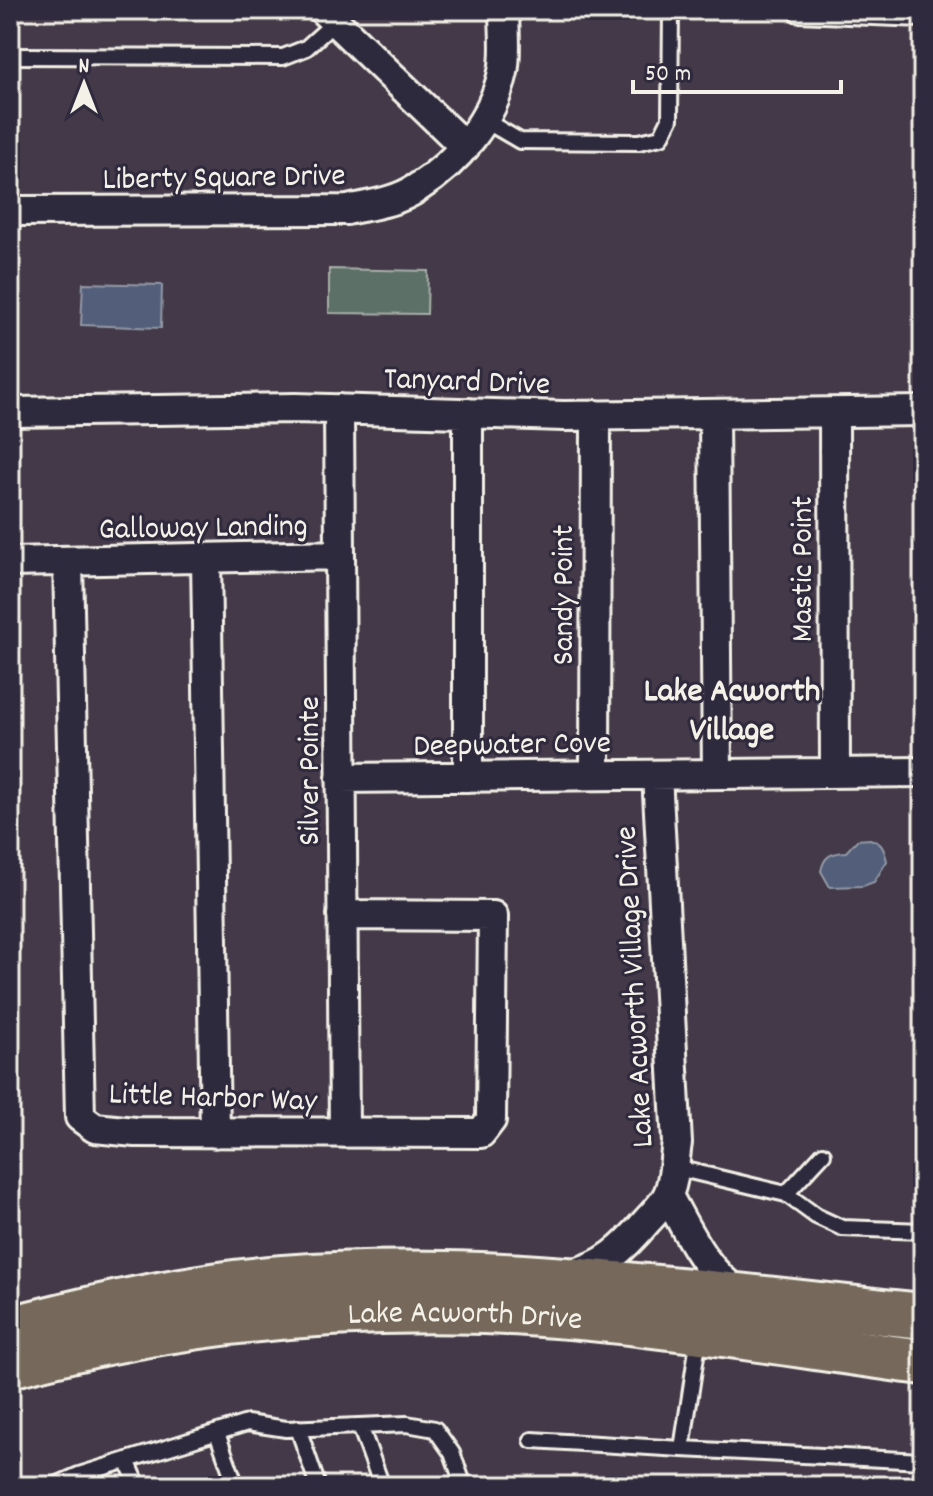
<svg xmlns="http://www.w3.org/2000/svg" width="933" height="1496" font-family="Dekko,sans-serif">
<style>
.green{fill:#5c6f68;stroke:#a8b0a8;stroke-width:2}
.water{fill:#525e7a;stroke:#9399a6;stroke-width:2}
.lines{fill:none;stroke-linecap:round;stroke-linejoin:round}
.lane-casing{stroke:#f4f1e8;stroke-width:20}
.street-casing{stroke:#f4f1e8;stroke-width:34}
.primary-casing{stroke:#f4f1e8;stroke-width:50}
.lane{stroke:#2f2a3d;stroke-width:14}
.street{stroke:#2f2a3d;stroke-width:28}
.primary{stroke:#76695c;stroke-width:44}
.labels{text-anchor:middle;stroke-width:6;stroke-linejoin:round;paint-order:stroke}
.street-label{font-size:32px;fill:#f4f1e8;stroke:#2f2a3d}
.neighbourhood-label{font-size:34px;font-weight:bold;fill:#f4f1e8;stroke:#2f2a3d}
</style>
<rect width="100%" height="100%" fill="#433948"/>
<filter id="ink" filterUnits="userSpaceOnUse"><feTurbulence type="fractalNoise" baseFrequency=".0125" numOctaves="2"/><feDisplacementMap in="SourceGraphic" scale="16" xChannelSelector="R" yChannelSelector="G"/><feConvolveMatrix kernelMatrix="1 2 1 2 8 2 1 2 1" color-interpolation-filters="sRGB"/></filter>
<g filter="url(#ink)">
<!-- green -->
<path class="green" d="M329 269 428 271 427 314 329 313Z"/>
<!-- water -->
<path class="water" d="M83 283 162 285 161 328 81 325Z
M870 839C883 843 884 849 887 861L874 882 863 886 830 887 821 871C824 855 832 853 846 852L857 840Z"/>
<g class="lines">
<!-- lane casing -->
<g class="lane-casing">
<path id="lane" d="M798 10V14L923 19
M10 56 283 57 306 48 335 22
M484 120 520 141 639 142 661 137 670 119 671 10
M673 1167 786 1194 816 1216 842 1228 923 1231
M786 1194 823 1154
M699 1336 682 1449 923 1461
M360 1426 382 1486
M298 1428 318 1486
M217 1433 236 1486
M532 1440 682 1449
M127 1460 138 1486
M54 1486 79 1475 247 1423 286 1429 407 1424 435 1429 452 1453 464 1486"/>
</g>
<!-- street casing -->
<g class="street-casing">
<path id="street" d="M323 10 465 147
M10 211 347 210C370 205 397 202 417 188 458 162 493 119 503 72 507 53 504 30 504 10
M339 409 344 1133
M10 412 296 408 564 416 923 411
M468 413V777
M834 413 835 773
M714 414 717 774
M206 559 215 1133
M10 562 340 555
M68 562 80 1117 95 1128 135 1132 481 1133 491 1120 493 916 342 915
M595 775 596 415
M341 778 923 772
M668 1196C688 1232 704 1270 740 1294
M570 1274C604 1267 624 1248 646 1222 652 1215 661 1207 666 1198 675 1184 674 1159 677 1143L657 775"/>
</g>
<!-- primary casing -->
<g class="primary-casing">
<g id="primary">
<path d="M10 1329C99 1306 192 1285 283 1278 494 1261 713 1295 923 1316"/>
<path id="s1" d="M10 1365C164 1323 324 1306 484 1311 629 1316 779 1343 923 1362"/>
</g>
</g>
<!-- lane -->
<use href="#lane" class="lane"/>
<!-- street -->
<use href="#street" class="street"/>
<!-- primary -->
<use href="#primary" class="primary"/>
</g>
</g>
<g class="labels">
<!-- street labels -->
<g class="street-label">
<text transform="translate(224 175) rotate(-1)" y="11">Liberty Square Drive</text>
<text transform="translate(467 379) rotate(2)" y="11">Tanyard Drive</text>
<text transform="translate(203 525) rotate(-1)" y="11">Galloway Landing</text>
<text transform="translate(800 569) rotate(-90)" y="11">Mastic Point</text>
<text transform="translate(561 595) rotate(-90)" y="11">Sandy Point</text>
<text transform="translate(512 742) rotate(-1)" y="11">Deepwater Cove</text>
<text transform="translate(307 771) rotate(-90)" y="11">Silver Pointe</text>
<text transform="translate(632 987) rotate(-93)" y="11">Lake Acworth Village Drive</text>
<text transform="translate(213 1095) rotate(2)" y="11">Little Harbor Way</text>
<text dy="11" stroke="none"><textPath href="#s1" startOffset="460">Lake Acworth Drive</textPath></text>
</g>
<!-- neighbourhood labels -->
<g class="neighbourhood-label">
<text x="732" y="700">Lake Acworth<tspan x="732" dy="39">Village</tspan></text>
</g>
</g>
<!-- margin -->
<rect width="933" height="1496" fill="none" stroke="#2f2a3d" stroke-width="40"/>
<rect x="20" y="20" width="893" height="1456" fill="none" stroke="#f4f1e8" stroke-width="3" filter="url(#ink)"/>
<!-- north arrow -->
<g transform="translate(84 84)" stroke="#2f2a3d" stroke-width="6" paint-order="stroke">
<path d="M0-6L14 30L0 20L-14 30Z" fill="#f4f1e8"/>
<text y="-12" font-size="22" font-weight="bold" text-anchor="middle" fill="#f4f1e8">N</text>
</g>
<!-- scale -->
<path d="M633 80v12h208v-12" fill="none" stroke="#f4f1e8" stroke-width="4"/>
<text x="645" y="80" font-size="24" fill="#f4f1e8" stroke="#2f2a3d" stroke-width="6" paint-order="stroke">50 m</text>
</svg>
